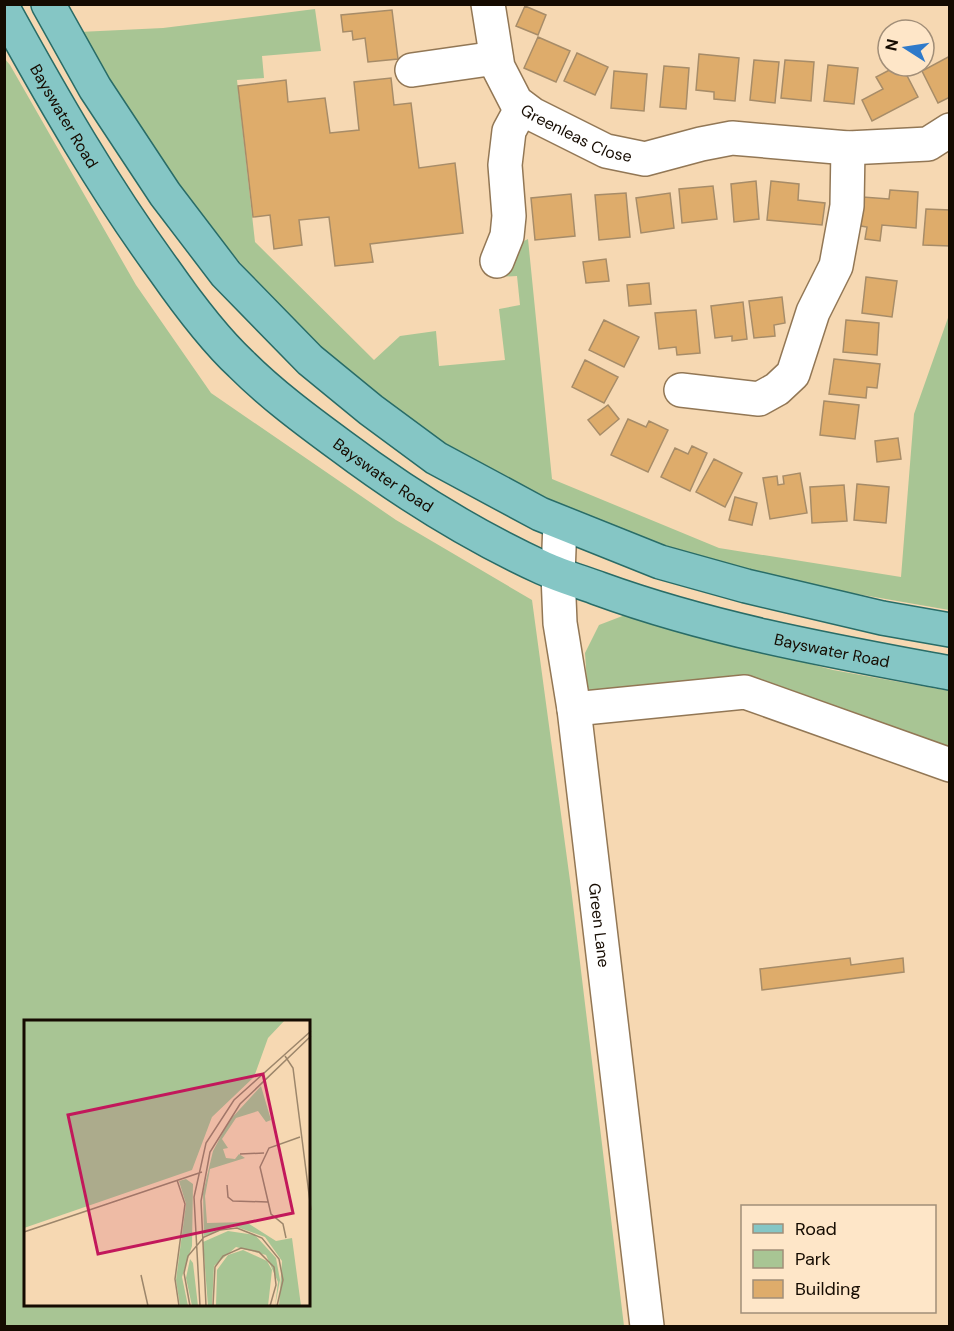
<svg xmlns="http://www.w3.org/2000/svg" width="954" height="1331" font-family="'DM Sans',sans-serif">
<style>
.green{fill:#a8c594;fill-rule:evenodd}
.building{fill:#deac6b;stroke:#a78c68;stroke-width:1.5}
.lines{fill:none;stroke-linecap:round;stroke-linejoin:round}
.minor-casing{stroke:#927755;stroke-width:36}
.major-casing{stroke:#296c67;stroke-width:36}
.minor{stroke:#fff;stroke-width:33}
.major{stroke:#85c6c5;stroke-width:33}
.labels{text-anchor:middle;stroke-width:4.5;stroke-linejoin:round;paint-order:stroke}
.street-label{font-size:16px;fill:#150b01;stroke:#fee6c8}
.inset-road{fill:none;stroke:#9c866b;stroke-width:1.5}
.view{fill:#c2185b;fill-opacity:0.15;stroke:#c2185b;stroke-width:3}
.inset-edge{fill:none;stroke:#150b01;stroke-width:3}
</style>
<rect width="100%" height="100%" fill="#f6d8b2"/>
<!-- green -->
<path class="green" d="M315 9 321 51 262 56 264 78 237 80 255 242 374 360 400 336 436 331 439 366 505 360 499 309 520 305 517 276 495 277 518 244 528 239 552 479 719 548 901 577 914 414 949 315V610L834 590 701 559 613 530 527 491 434 438 322 349 266 293 189 202 79 32 163 28Z
M5 59 10 65 136 285 211 393 396 520 532 600 571 888 624 1326H5ZM26 1022H309V1306H26Z
M625 615 833 670 949 691V756L748 684 588 698 585 653 599 625Z"/>
<!-- building -->
<path class="building" d="M525 6 546 15 538 35 516 26Z
M392 10 398 59 368 62 365 38 353 40 352 31 343 32 341 15Z
M538 37 570 51 556 82 524 68Z
M577 53 608 67 595 95 564 81Z
M699 54 739 58 735 101 714 99V92L696 90Z
M950 56V97L938 103 922 71Z
M754 60 779 62 775 103 750 100Z
M785 60 814 62 811 101 781 98Z
M828 65 858 68 854 104 824 101Z
M664 66 689 68 686 109 660 107Z
M897 66H902L918 97 872 121 862 100 883 89 876 77Z
M614 71 647 74 644 111 611 108Z
M391 78 394 105 411 103 419 168 455 163 463 233 370 244 373 262 335 266 329 217 299 220 302 245 274 249 270 215 253 217 238 86 286 80 288 102 325 98 330 133 359 130 354 82Z
M756 181 759 219 734 222 731 184Z
M771 181 799 184 798 200 825 203 822 225 767 220Z
M713 186 717 219 682 223 679 189Z
M890 190 918 192 916 228 882 225 880 241 865 239 867 227 861 226 863 197 889 199Z
M626 193 630 237 599 240 595 195Z
M670 193 674 228 641 233 636 198Z
M571 194 575 236 535 240 531 198Z
M926 209 950 210V246L923 245Z
M606 259 609 281 586 283 583 262Z
M866 277 897 281 892 317 862 313Z
M649 283 651 304 629 306 627 285Z
M782 297 785 323 774 325 775 336 754 338 749 301Z
M743 302 747 339 732 341V336L715 338 711 306Z
M696 310 700 353 677 355 676 347 659 349 655 313Z
M604 320 639 337 624 367 589 350Z
M846 320 879 323 877 355 843 352Z
M834 359 880 364 877 388 867 387 866 398 829 394Z
M585 360 618 377 604 403 572 387Z
M824 401 859 405 855 439 820 435Z
M608 405 619 419 600 435 588 420Z
M628 419 646 427 649 421 668 430 648 472 611 455Z
M898 438 901 459 877 462 875 441Z
M692 446 707 453 690 491 661 477 675 448 688 454Z
M714 459 742 473 725 507 696 492Z
M800 473 807 513 770 519 763 478 777 476 778 485 784 484 783 476Z
M857 484 889 487 886 523 854 520Z
M844 485 847 521 812 523 810 487Z
M735 497 757 503 752 525 729 520Z
M850 958 851 965 903 958 904 972 762 990 760 969Z"/>
<g class="lines">
<!-- minor casing -->
<g class="minor-casing">
<g id="minor">
<path id="s1" d="M488 4 498 67 516 102 532 114 606 151 645 159 701 144 732 138 848 148 928 144 950 130"/>
<path d="M412 70 496 58"/>
<path d="M497 261 507 236 509 216 505 165 509 131 522 107"/>
<path d="M681 390 759 399 777 389 793 374 813 312 836 266 847 206 848 148"/>
<path id="s2" d="M560 523 558 574 560 623 574 709 647 1326"/>
<path d="M574 709 745 692 950 765"/>
</g>
</g>
<!-- major casing -->
<g class="major-casing">
<g id="major">
<path d="M48 4 95 88 165 194 226 274 310 360 371 410 436 458 540 514 660 562 746 586 882 618 950 630"/>
<path id="s3" d="M4 10C53 99 104 188 164 270 185 300 214 339 241 364 271 394 306 420 340 445 404 493 471 535 543 568 561 576 581 582 600 589 713 630 832 651 950 673"/>
</g>
</g>
<!-- minor -->
<use href="#minor" class="minor"/>
<!-- major -->
<use href="#major" class="major"/>
</g>
<g class="labels">
<!-- street labels -->
<g class="street-label">
<text dy="6" stroke="none"><textPath href="#s3" startOffset="122">Bayswater Road</textPath></text>
<text dy="6" stroke="none"><textPath href="#s1" startOffset="172">Greenleas Close</textPath></text>
<text dy="6" stroke="none"><textPath href="#s3" startOffset="608">Bayswater Road</textPath></text>
<text dy="6" stroke="none"><textPath href="#s3" startOffset="1094">Bayswater Road</textPath></text>
<text dy="6" stroke="none"><textPath href="#s2" startOffset="405">Green Lane</textPath></text>
</g>
</g>
<!-- overview -->
<g transform="translate(24 1020)">
<rect width="286" height="286" fill="#f6d8b2"/>
<path d="M0 0H261L244 18 230 57 188 97 168 150 0 208ZM237 66 247 100 242 102 234 91 212 98 198 119 204 128 199 129 202 138 211 139 215 134 221 138 186 149 181 176 183 203 222 202 252 221 268 218 277 286H255L258 241 241 217 210 206 180 216 179 173 189 131 205 101ZM162 159 169 164 168 226 158 257 164 286H156L152 260 162 184 155 161ZM204 211 231 215 252 238 256 260 251 286 254 262 242 235 212 227 190 246 188 286H184L179 222ZM219 230 243 241 248 250 244 286H192L193 250 204 235ZM166 239 169 243 174 286H168L162 258Z" fill="#a8c594"/>
<path class="inset-road" d="M261 36 269 48 287 190M216 134 240 133M153 160 161 184 151 259 155 286M203 165 204 177 209 181 244 182M0 212 178 152M262 218 259 204 247 194 236 147 245 128 276 117M117 255 124 286M166 286 160 253 164 236 180 217 196 210 213 208 238 218 255 239 259 260 253 286M176 286 170 177 182 123 210 80 287 11M182 286 177 181 186 132 216 84 287 16M189 286 191 247 199 236 217 228 235 232 250 247 252 265 246 286"/>
<path class="view" d="M239 54 269 193 74 234 44 95Z"/>
<rect width="286" height="286" class="inset-edge"/>
</g>
<!-- border -->
<rect width="954" height="1331" fill="none" stroke="#150b01" stroke-width="12"/>
<!-- legend -->
<rect x="741" y="1205" width="195" height="108" fill="#fee6c8" stroke="#a18e78" stroke-width="1.5"/>
<rect x="753" y="1224" width="30" height="9" fill="#85c6c5" stroke="#a18e78" stroke-width="1.5"/>
<text x="795" y="1235" font-size="18" fill="#150b01">Road</text>
<rect x="753" y="1250" width="30" height="18" fill="#a8c594" stroke="#a18e78" stroke-width="1.5"/>
<text x="795" y="1265" font-size="18" fill="#150b01">Park</text>
<rect x="753" y="1280" width="30" height="18" fill="#deac6b" stroke="#a18e78" stroke-width="1.5"/>
<text x="795" y="1295" font-size="18" fill="#150b01">Building</text>
<!-- north arrow -->
<g transform="translate(906 48) rotate(282)"><circle r="28" fill="#fee6c8" stroke="#a18e78" stroke-width="1.5"/>
<path d="M0-4.5L10 22L0 15L-10 22Z" fill="#2f7aca"/>
<text y="-9" font-size="16" font-weight="bold" text-anchor="middle" fill="#150b01">N</text>
</g>
</svg>
